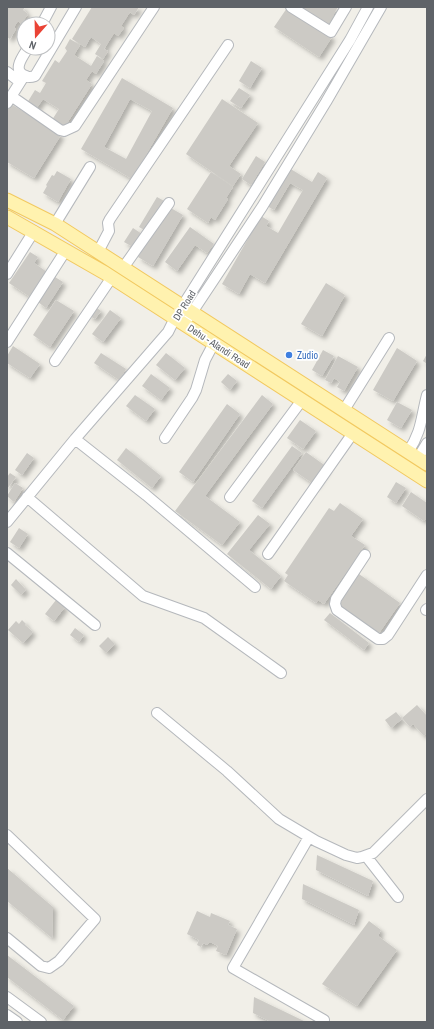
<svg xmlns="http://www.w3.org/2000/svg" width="434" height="1029" font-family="'Archivo Narrow',sans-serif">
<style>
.building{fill:#cccac5;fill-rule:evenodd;filter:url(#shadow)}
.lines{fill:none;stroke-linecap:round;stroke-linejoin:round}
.minor-casing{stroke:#b5b8bc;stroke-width:12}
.major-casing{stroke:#f2c960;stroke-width:15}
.minor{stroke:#fff;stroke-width:10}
.major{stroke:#fff2af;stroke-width:13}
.shop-dot{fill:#3f7fe0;stroke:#fff;stroke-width:1.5}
.labels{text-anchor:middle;stroke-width:3.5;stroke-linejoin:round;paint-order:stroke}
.street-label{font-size:10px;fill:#5f6368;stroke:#fff}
.shop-label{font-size:10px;fill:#366cbe;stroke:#fff;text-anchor:start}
</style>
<defs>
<filter id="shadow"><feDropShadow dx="3.5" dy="3.5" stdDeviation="2" flood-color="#0004"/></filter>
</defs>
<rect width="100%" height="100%" fill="#f1efe8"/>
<!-- building -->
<path class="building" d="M7 7H25L23 10 28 14 21 24 18 21 14 27 16 29 10 39 7 37Z
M92 7H139L134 15 130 12 121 26 124 28 118 36 114 33 104 49 108 51 103 59 95 54 101 44 91 37 85 47 72 39Z
M296 7H338L333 15 336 16 330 28Z
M287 8 332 37 319 57 274 27Z
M70 39 80 45 74 55 91 66 97 56 104 61 96 74 92 71 86 80 92 84 64 128 52 120 59 109 43 99 36 109 27 103 35 90 40 93 46 83 42 81 55 60 59 63 67 51 65 48Z
M251 61 262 68 250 88 239 81Z
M122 78 173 108 132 179 81 149ZM130 99 152 111 126 159 104 147Z
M239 88 250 95 241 108 230 101Z
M222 99 258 123 229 166 241 174 233 186 186 154Z
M11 104 61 135 34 178 7 162V111Z
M256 156 265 162 251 185 242 179Z
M289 168 312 182 318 172 327 178 265 283 250 274 239 294 222 284 261 216 269 221 266 226 278 233 303 190 290 183 274 210 267 206Z
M57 171 71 179 58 202 43 193 47 186 46 185 52 175 54 176Z
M211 172 233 187 226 198 228 199 215 220 211 217 208 223 187 209Z
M157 197 166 202 148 232 139 227Z
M169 207 183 215 153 266 138 257Z
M190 227 214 244 207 253 195 245 177 271 165 262Z
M133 228 142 234 133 247 124 242Z
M30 252 38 257 34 263 47 272 30 297 9 283Z
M55 277 63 282 46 308 38 302Z
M326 283 345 295 322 336 301 324Z
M56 300 74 311 50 347 33 335Z
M94 306 101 311 95 319 88 315Z
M110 310 121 318 103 342 92 334Z
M13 346 40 364 30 378 7 363V356Z
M397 348 417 361 393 401 373 390Z
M323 350 334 356 322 376 312 370Z
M101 353 126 369 119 380 94 363Z
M166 353 185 368 175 380 156 365Z
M427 354V364L423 361Z
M338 356 358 367 344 391 337 387 340 382 334 378 331 383 325 380Z
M151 374 170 388 161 400 142 386Z
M228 374 237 381 230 390 221 382Z
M135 395 155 409 146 421 126 406Z
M262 395 273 404 205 496 240 522 222 545 175 511Z
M397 402 412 410 401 428 387 420Z
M227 404 240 414 193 482 179 472Z
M300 420 316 431 303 449 287 438Z
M292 446 302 453 262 508 252 501Z
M126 448 161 476 152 488 117 460Z
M306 452 327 467 315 485 293 470Z
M27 453 34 458 22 475 15 470Z
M10 473 16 477 7 489V477Z
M396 482 406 488 396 503 387 497Z
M15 483 23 488 14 502 7 496Z
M411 492 427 503V517L424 521 402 506Z
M340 503 363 519 351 536 365 545 324 604 318 600 316 603 284 581 288 575 285 573 329 508 334 511Z
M258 515 270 524 249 550 281 576 271 589 227 554Z
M19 528 28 534 19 548 10 542Z
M359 574 400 603 379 633 337 604Z
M16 579 26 590 21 595 11 585Z
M56 600 65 607 54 621 45 614Z
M330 613 369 643 364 650 324 620Z
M22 620 26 624 25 625 33 632 23 643 8 630 16 621 19 624Z
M75 628 84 635 79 642 70 635Z
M108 637 115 644 106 653 99 646Z
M417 705 427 716V733L424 736 413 724 410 727 402 718Z
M396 712 402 719 391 728 385 720Z
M317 855 373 881 368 896 316 870Z
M7 868 53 907 52 938 7 901Z
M303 884 359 910 354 925 302 899Z
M197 911 210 917 211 913 230 921 228 925 237 929 226 955 216 951 218 946 210 942 207 945 203 943 201 947 197 945 199 940 187 934Z
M369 921 381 930 378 936 397 950 357 1006 322 984Z
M7 955 74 1006 63 1020 7 977Z
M254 997 306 1022H271L253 1013Z"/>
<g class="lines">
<!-- minor casing -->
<g class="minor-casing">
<path id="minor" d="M291 7 331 32 346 7
M42 24 51 7
M28 48C23 56 11 71 26 76 29 78 32 77 35 76L76 7
M7 72 20 82
M11 96 60 130 64 131 75 126 154 7
M7 103 24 76
M55 224 90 167
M98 252 109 231 108 223 110 219 228 45
M123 268 169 203
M7 274 34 231
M189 317 262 207 326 102 381 7
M7 342 66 250
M55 361 112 277
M344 410 389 338
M165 438 192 398 196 390 205 360 214 343
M75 439 146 495 255 587
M408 452C422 431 421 418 427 395
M418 458 427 443
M27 497 143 596 204 618 281 673
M230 497 302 400
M7 522 75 439 168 332 175 318 350 40 368 7
M7 553 95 625
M268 554 353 433
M365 555 336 599 335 604 337 610 378 639H383L388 635 427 575
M426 610 427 609
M157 713 227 771 279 819 316 841 346 855 357 858 362 857 373 853 427 799
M7 835 95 919 59 961 49 968 41 966 7 938
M309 837 233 968 324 1020 323 1022
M366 856 398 897
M7 997 41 1022
M7 1015 17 1022"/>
</g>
<!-- major casing -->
<g class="major-casing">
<path id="major" d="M7 200 55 224 427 464
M7 217 105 273 427 481"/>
</g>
<!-- minor -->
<use href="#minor" class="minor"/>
<!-- major -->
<use href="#major" class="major"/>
</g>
<!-- markers -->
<circle class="shop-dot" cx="289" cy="355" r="4"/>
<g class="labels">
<!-- street labels -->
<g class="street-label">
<text transform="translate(184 305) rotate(-58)" y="4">DP Road</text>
<text transform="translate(219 346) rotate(33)" y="4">Dehu - Alandi Road</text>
</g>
<!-- shop labels -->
<g class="shop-label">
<text x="297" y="359">Zudio</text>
</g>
</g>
<!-- border -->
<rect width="434" height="1029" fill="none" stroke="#5f6368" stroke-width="16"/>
<!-- north arrow -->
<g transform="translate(36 36) rotate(200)"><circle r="19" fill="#ffffff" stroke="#bfc1c3"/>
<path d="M0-3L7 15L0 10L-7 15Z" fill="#ea4335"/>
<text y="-6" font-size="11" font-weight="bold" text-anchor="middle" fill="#5f6368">N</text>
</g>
</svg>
